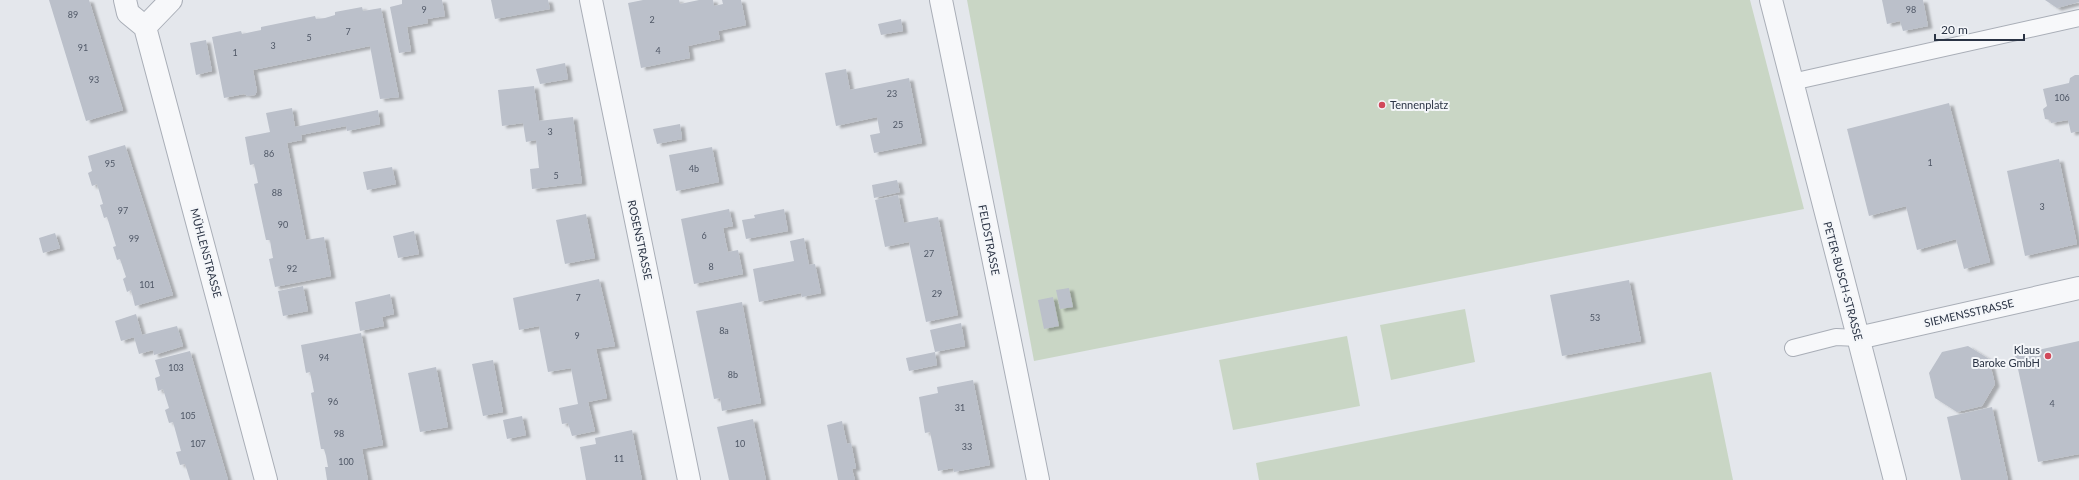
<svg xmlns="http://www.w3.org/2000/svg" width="2079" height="480" font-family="Lato,sans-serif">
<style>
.green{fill:#c9d6c5}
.building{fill:#bbc0ca;filter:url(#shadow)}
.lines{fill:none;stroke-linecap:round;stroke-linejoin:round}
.service-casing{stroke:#a9aeb7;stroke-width:18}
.minor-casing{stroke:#a9aeb7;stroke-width:24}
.service{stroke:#f7f8fa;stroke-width:16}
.minor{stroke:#f7f8fa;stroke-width:22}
.poi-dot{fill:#d1495b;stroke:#f4f6f9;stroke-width:1.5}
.labels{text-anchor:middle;stroke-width:4;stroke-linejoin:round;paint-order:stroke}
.number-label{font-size:9px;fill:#4f5766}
.poi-label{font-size:11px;fill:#2b3445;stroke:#f4f6f9;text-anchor:start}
.street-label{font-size:11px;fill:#2b3445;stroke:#f4f6f9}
</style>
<defs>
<filter id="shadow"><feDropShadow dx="4.5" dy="2.5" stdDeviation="1" flood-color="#0004"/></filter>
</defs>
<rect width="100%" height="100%" fill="#e4e7ec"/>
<!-- green -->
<path class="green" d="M967 0H1750L1804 209 1034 361Z
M1465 309 1475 362 1391 380 1380 325Z
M1347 336 1360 406 1233 430 1219 360Z
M1711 372 1733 480H1259L1256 463Z"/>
<!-- building -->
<path class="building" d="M49 0H89L123 110 86 121Z
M402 0H442L445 16 427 19 428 23 407 27 411 51 399 53 390 7 402 4Z
M491 0H548L550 9 495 19Z
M643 0H679L680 4 699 0H713L714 6 723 4 722 0H741L746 25 718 31 720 39 688 46 690 58 641 68 628 3Z
M1882 0H1923L1928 26 1903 31 1900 21 1887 24Z
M2045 0H2079V2L2057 8Z
M362 7 363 11 381 8 399 97 380 99 370 46 253 70 257 91 255 95 248 96 244 94 224 98 212 37 241 31 242 34 261 30V27L315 16 316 19 325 18 335 15V12Z
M901 19 903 31 881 35 878 24Z
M206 40 212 71 196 75 190 43Z
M565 63 568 79 540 84 536 69Z
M846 69 850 90 909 78 922 143 874 153 870 135 880 133 877 117 836 126 825 73Z
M2075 75H2079V131L2071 133 2068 120 2051 123 2050 120 2045 119 2043 109 2047 106 2043 89 2069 83 2070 78Z
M534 86 539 121 573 117 582 183 532 189 530 169 539 168 536 140 526 142 523 123 502 126 498 90Z
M1949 103 1990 262 1964 269 1956 239 1917 250 1906 206 1869 216 1847 129Z
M292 108 295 127 378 110 380 124 347 131 346 126 301 135 302 140 287 143 306 240 324 237 331 276 275 287 269 259 273 258 271 247 270 240H266L254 184 258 183 254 164 250 165 245 137 270 132 266 113Z
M680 124 682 139 657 144 653 129Z
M125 145 173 295 135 306 131 290 127 292 123 279 126 277 120 259 117 260 113 247 116 246 107 217 104 218 100 205 103 204 97 184 92 186 88 173 92 171 88 156Z
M712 147 719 182 676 191 669 155Z
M2059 159 2077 244 2025 256 2007 171Z
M392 167 396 184 367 190 363 172Z
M897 180 900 192 874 198 872 185Z
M898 195 904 223 938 217 958 315 926 322 909 242 885 247 875 200Z
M729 209 733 226 723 228 726 243 728 252 738 250 743 274 694 284 681 219Z
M784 209 788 231 746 239 742 220 755 218 754 215Z
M586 214 595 258 565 264 556 220Z
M414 231 419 254 398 258 393 236Z
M55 233 60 248 43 253 39 238Z
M804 238 809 265 815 264 821 293 802 297 801 293 759 302 753 269 794 261 790 241Z
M599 279 615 346 596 349 607 398 588 402 595 431 572 436 568 423 562 424 559 408 578 404 571 368 548 372 539 326 519 330 513 298Z
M1629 280 1641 341 1562 356 1550 295Z
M303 286 308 311 283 316 278 291Z
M1069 288 1073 307 1060 309 1056 290Z
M390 294 394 314 382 317 384 326 360 331 355 302Z
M1053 297 1059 326 1044 329 1038 300Z
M742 302 761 403 722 411 720 398 714 399 696 311Z
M136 314 142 335 177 326 183 346 154 355 153 350 139 354 134 337 121 341 115 321Z
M961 323 965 346 935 352 930 330Z
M361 333 383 445 362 449 368 480H327L325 467H328L326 456 324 449H321L311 393 314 392 310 372 306 373 301 345Z
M2079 341V454L2038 462 2015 355Z
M1968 346 1989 359 1995 384 1982 406 1957 412 1935 398 1929 373 1942 352Z
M190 351 201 389 228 480H190L185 464 180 465 176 452 181 451 173 422 169 423 165 410 169 408 163 389 158 391 155 378 160 376 155 360Z
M935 352 937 365 909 371 906 358Z
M493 360 503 412 483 416 472 364Z
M436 367 448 427 420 432 408 373Z
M973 380 990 465 954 472 953 468 938 471 930 432 925 433 919 397 938 393 937 387Z
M1992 407 2008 480H1961L1947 417Z
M522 416 526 435 507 439 503 420Z
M753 419 766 480H729L717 427Z
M842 421 847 444 851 443 856 468 852 469 855 480H838L827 425Z
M632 430 642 480H586L580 447 596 444 595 438Z"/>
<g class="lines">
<!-- service casing -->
<g class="service-casing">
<path id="service" d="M1792 82 2079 18
M1793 348 1836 337 1858 338"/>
</g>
<!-- minor casing -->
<g class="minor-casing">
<path id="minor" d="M125 0 128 13 145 27 266 480
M591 0 689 480
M941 0 1038 480
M1771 0 1895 480
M145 27 171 0
M1858 338 2079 288"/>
</g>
<!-- service -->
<use href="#service" class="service"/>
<!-- minor -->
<use href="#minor" class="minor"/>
</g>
<!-- markers -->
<g class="poi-dot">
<circle cx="1382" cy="105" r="4"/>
<circle cx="2048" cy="356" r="4"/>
</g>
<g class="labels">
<!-- number labels -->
<g class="number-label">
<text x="424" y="13">9</text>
<text x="1911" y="13">98</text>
<text x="73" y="18">89</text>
<text x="652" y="23">2</text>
<text x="348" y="35">7</text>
<text x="309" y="41">5</text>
<text x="273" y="49">3</text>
<text x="83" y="51">91</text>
<text x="658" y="54">4</text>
<text x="235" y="56">1</text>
<text x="94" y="83">93</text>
<text x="892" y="97">23</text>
<text x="2062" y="101">106</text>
<text x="898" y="128">25</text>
<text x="550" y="135">3</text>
<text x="269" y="157">86</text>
<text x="1930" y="166">1</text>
<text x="110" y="167">95</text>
<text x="694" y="172">4b</text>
<text x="556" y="179">5</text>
<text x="277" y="196">88</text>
<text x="2042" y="210">3</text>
<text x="123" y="214">97</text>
<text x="283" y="228">90</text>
<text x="704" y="239">6</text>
<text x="134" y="242">99</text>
<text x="929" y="257">27</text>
<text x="711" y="270">8</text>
<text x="292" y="272">92</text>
<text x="147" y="288">101</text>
<text x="937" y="297">29</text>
<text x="578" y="301">7</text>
<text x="1595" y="321">53</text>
<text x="724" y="334">8a</text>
<text x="577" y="339">9</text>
<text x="324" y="361">94</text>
<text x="176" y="371">103</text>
<text x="733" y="378">8b</text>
<text x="333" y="405">96</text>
<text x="2052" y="407">4</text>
<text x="960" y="411">31</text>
<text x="188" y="419">105</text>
<text x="339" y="437">98</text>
<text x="198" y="447">107</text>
<text x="740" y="447">10</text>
<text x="967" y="450">33</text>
<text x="619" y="462">11</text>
<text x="346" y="465">100</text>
</g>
<!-- poi labels -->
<g class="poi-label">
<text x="1390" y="109">Tennenplatz</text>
<text x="2040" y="354" text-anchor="end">Klaus<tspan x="2040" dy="13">Baroke GmbH</tspan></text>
</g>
<!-- street labels -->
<g class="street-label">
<text transform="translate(640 240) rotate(78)" y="4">ROSENSTRASSE</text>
<text transform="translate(989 240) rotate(79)" y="4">FELDSTRASSE</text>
<text transform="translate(206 253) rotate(75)" y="4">MÜHLENSTRASSE</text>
<text transform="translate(1843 281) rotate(75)" y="4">PETER-BUSCH-STRASSE</text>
<text transform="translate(1969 313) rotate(-13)" y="4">SIEMENSSTRASSE</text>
</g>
</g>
<!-- scale -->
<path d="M1935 34v6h89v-6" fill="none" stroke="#2b3445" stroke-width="2"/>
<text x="1941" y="34" font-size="12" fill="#2b3445" stroke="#f4f6f9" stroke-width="3" paint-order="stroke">20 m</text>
</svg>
